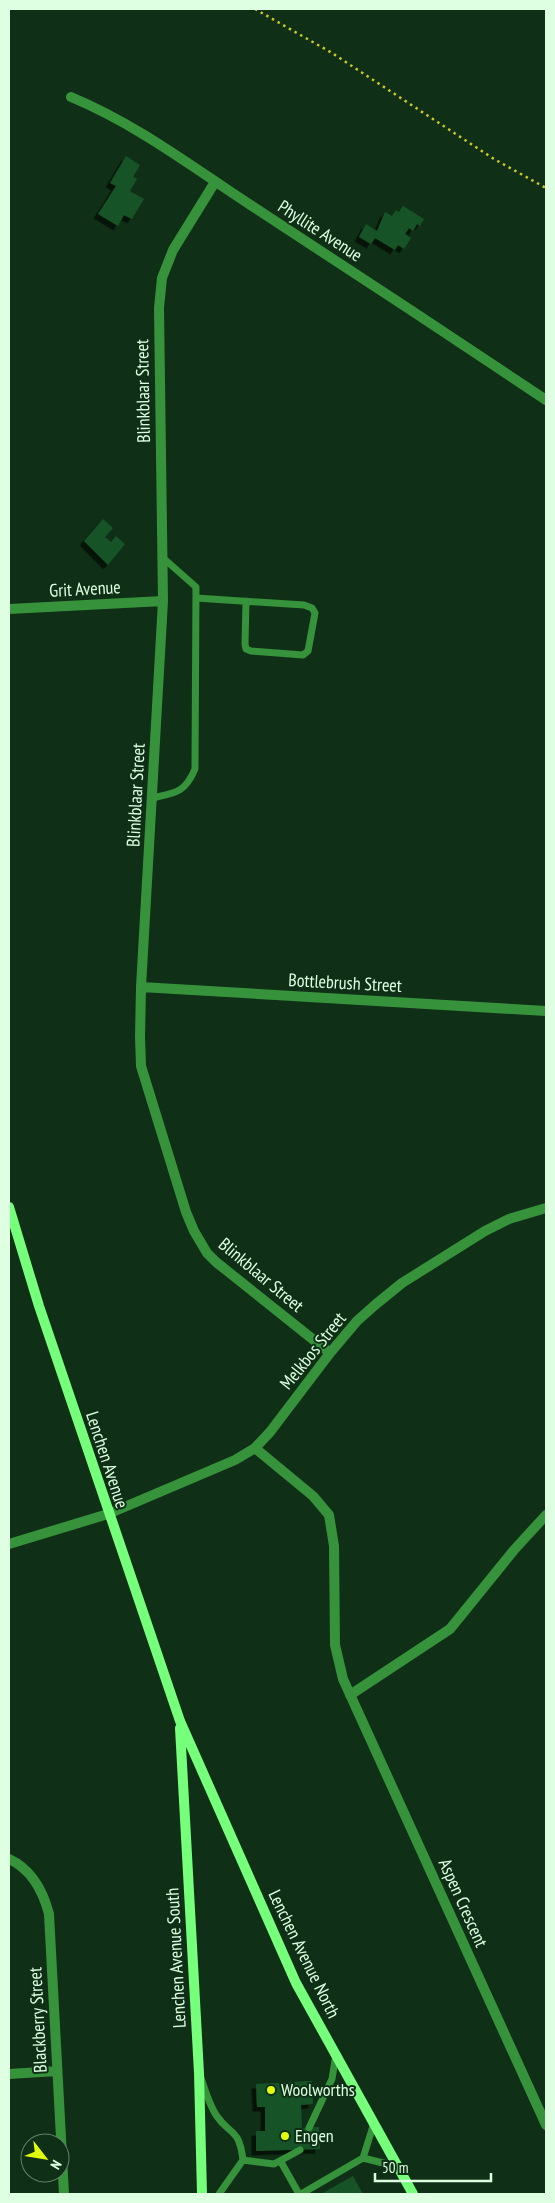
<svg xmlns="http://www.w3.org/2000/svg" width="555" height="2203" font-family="'PT Sans Narrow',sans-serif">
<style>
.building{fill:#195326;filter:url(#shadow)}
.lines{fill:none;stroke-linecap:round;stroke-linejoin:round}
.path{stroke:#cdc624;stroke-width:2.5;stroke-dasharray:2.5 4;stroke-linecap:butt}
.service{stroke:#36933b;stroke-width:7}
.minor{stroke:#36933b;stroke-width:10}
.secondary{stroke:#75ff7b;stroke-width:10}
.poi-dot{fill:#e1ff0a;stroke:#0f3016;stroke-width:2}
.labels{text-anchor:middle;stroke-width:4;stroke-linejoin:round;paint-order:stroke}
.street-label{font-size:18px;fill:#deffe2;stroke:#0f3016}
.poi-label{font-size:18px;fill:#deffe2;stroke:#0f3016;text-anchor:start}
</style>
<defs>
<filter id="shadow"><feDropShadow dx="-4.5" dy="4.5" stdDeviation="0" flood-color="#0009"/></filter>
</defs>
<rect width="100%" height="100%" fill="#0f3016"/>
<!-- building -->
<path class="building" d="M126 156 140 165 133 177 137 179 130 191 144 199 132 219 124 215 118 226 98 214 116 186 110 183Z
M403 206 424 219 420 226 417 224 413 231 409 228 405 234 411 238 404 249 398 245 395 250 375 238 371 244 359 237 366 224 377 231 385 212 392 216 396 210 399 212Z
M103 519 113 528 105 537 111 542 116 536 125 544 108 565 84 541Z
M312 2081 313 2104 301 2105 302 2128 319 2127 320 2149 256 2151V2131H265V2107H257L256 2084Z
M353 2176 363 2194H321Z"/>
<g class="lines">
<!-- path -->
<path class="path" d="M255 9 332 53 494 159 546 188"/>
<!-- service -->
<path class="service" d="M196 598 304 605 312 608 315 613 308 651 303 655 251 651 246 649 245 644 246 601
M152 798C175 793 185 793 195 769L196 587 162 557
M201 2078C205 2090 209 2104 216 2115 230 2136 239 2127 243 2160L219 2194
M309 2128 332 2079 336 2054
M363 2158 374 2123
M243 2160 274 2164 300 2150
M281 2162 299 2194
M301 2194 363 2158 399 2167"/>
<!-- minor -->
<path class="minor" d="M71 97C136 124 191 166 249 204 349 269 447 334 546 400
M215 182 173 250 162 278 159 308 163 601 141 987 140 1037 141 1066 186 1212 194 1231 207 1253 216 1262 330 1353
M9 609 163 601
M141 987 546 1011
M255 1448 313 1496 329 1515 334 1546 335 1645 343 1679 546 2125
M9 1544 108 1514 235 1460 255 1448 270 1432 330 1353 357 1321 375 1305 402 1283 485 1231 509 1219 546 1208
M350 1695 450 1629 514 1550 546 1515
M9 1859C31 1869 43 1891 49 1914L64 2194
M9 2074 57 2071"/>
<!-- secondary -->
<path class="secondary" d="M9 1207 39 1306 180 1721 296 1983 413 2194
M180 1728 199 2073 202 2194"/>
</g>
<!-- markers -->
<g class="poi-dot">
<circle cx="271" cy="2090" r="5"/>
<circle cx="285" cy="2136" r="5"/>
</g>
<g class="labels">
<!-- street labels -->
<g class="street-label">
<text transform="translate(320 231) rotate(33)" y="6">Phyllite Avenue</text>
<text transform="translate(143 391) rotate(-91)" y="6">Blinkblaar Street</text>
<text transform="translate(85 589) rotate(-3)" y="6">Grit Avenue</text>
<text transform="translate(136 795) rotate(-87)" y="6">Blinkblaar Street</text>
<text transform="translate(345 983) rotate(3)" y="6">Bottlebrush Street</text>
<text transform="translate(261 1275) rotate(40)" y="6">Blinkblaar Street</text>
<text transform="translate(313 1351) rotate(-51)" y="6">Melkbos Street</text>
<text transform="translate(107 1460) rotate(72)" y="6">Lenchen Avenue</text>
<text transform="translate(463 1903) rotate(66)" y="6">Aspen Crescent</text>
<text transform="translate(304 1954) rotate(64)" y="6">Lenchen Avenue North</text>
<text transform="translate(176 1958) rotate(-93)" y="6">Lenchen Avenue South</text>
<text transform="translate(38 2020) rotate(-93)" y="6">Blackberry Street</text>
</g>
<!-- poi labels -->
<g class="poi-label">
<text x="281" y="2096">Woolworths</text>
<text x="295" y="2142">Engen</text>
</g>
</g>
<!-- border -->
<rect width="555" height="2203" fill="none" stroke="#deffe2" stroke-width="20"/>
<!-- north arrow -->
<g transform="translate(45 2158) rotate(121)"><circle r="24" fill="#0f3016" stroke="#628368"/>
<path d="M0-4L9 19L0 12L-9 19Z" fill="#e1ff0a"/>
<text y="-8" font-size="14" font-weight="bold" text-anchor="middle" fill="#deffe2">N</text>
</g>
<!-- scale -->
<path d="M375 2173v8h116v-8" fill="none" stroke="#deffe2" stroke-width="2.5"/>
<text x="382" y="2173" font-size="15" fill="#deffe2" stroke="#0f3016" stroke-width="4" paint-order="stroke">50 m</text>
</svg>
